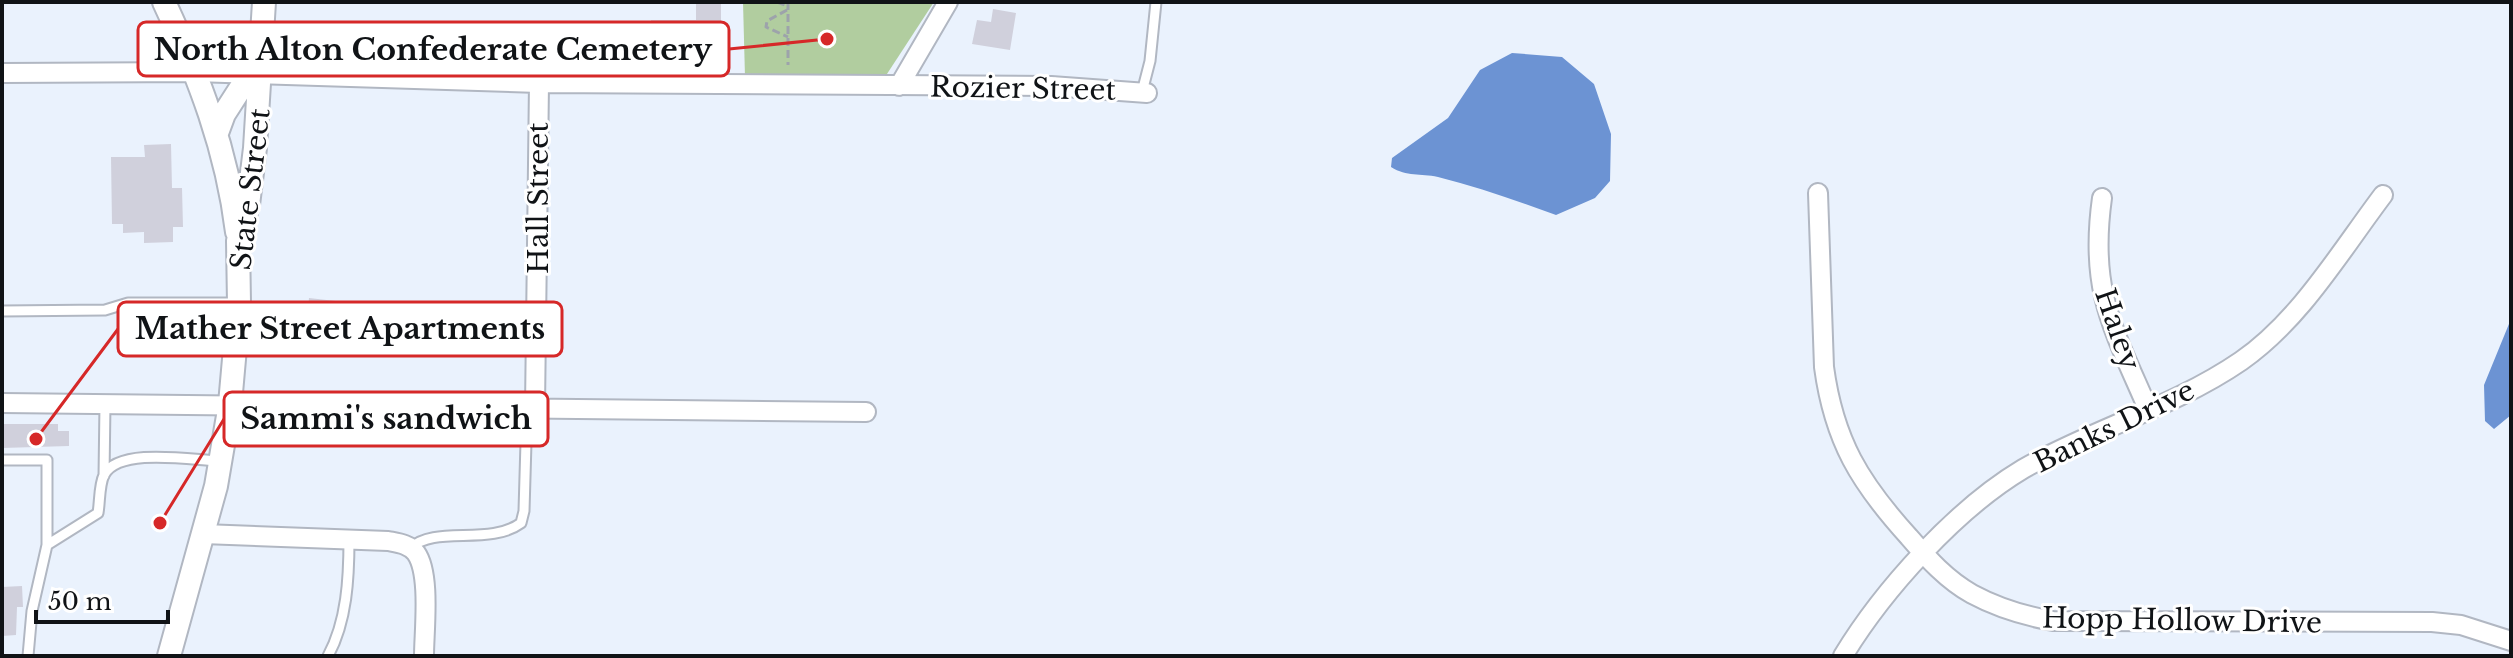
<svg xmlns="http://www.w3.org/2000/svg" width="2513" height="658" font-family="'Libre Baskerville',serif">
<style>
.green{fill:#b1cd9f}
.water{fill:#6c93d3}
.building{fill:#d0d0dc}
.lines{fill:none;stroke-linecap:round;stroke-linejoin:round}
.service-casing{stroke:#b1b7c2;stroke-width:13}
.minor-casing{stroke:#b1b7c2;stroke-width:22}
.tertiary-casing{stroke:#b1b7c2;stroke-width:26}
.path{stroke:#9da3ab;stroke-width:3;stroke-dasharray:8 4;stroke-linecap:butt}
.service{stroke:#fff;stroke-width:9}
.minor{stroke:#fff;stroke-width:18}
.tertiary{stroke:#fff;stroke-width:22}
.labels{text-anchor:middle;stroke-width:6;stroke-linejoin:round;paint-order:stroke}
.street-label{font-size:28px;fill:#101316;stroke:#fff}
.leader{fill:none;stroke:#d62828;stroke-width:3}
.callout-dot{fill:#d62828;stroke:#fff;stroke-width:3}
.callout{fill:#fff;stroke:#d62828;stroke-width:3}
.callout-label{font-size:30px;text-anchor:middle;font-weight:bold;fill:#101316}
</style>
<rect width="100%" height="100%" fill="#eaf2fd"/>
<!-- green -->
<path class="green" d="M743 2H934L885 77H745Z"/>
<!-- water -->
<path class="water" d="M1512 53 1562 57 1594 84 1611 134 1610 181 1595 198 1556 215C1517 201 1478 187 1438 177 1420 173 1407 177 1391 167L1392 158 1448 118 1480 70Z
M2511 319V415L2494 429 2485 421 2484 385Z"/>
<!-- building -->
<path class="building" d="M696 2H721V28H712V35L651 37V20H696Z
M993 9 1016 13 1010 50 972 44 977 20 991 22Z
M171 144 172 188H182L183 227H173V242L144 243V232L123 233V224H112L111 157H145L144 145Z
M309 298 344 302 340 338 330 337 328 354 304 351Z
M2 424H58V431H69V446L2 448Z
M22 586 23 607H17L16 635 2 636V587Z"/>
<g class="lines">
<!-- service casing -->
<g class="service-casing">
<path id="service" d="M1142 92 1150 61 1156 2
M2 311 105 310 128 303H239
M2 460H47V545
M104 476 105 404
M411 548C434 525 490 546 521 523L524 511 527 408
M28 656 32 611 47 545 98 513C100 502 99 485 104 475 119 447 191 460 218 461
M328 656C347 621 349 578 349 539"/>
</g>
<!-- minor casing -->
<g class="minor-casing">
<path id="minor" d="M2 73 195 72 539 83 1051 86 1147 93
M899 86 948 2
M1818 193 1824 367C1834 441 1860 483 1909 537 1928 559 1947 580 1972 594 1998 608 2025 616 2053 621L2432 622 2461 625 2511 641
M2102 198C2089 291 2113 328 2148 409
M2 403 866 412
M535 408 539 83
M203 534 388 541C398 543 409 544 416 553 431 574 424 631 424 656
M1843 656C1883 590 1956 509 2023 469 2093 429 2174 407 2241 361 2300 320 2340 252 2383 195"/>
</g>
<!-- tertiary casing -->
<g class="tertiary-casing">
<path id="tertiary" d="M164 2C199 77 227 150 237 232
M217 133 224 114 260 58
M169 656 216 486 230 404 239 303 238 241 248 205 255 148 264 2"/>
</g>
<!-- path -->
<path class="path" d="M777 2 788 6
M788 2V65
M787 10 767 21 766 27 788 37"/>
<!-- service -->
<use href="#service" class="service"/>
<!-- minor -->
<use href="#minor" class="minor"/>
<!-- tertiary -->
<use href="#tertiary" class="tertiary"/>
</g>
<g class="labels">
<!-- street labels -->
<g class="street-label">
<text transform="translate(1023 88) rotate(1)" y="10">Rozier Street</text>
<text transform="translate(250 189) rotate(-83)" y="10">State Street</text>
<text transform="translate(538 198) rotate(-90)" y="10">Hall Street</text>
<text transform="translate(2118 329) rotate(71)" y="10">Haley</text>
<text transform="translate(2114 426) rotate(-26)" y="10">Banks Drive</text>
<text transform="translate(2182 620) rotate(1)" y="10">Hopp Hollow Drive</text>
</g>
</g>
<!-- callouts -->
<path class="leader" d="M827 39L729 49M36 439L118 329M160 523L224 419"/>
<g class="callout-dot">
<circle cx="827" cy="39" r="8"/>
<circle cx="36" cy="439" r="8"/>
<circle cx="160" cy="523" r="8"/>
</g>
<g class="callout">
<rect x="138" y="22" width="591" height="54" rx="8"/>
<rect x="118" y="302" width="444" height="54" rx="8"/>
<rect x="224" y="392" width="324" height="54" rx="8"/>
</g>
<g class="callout-label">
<text x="433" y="60">North Alton Confederate Cemetery</text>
<text x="340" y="339">Mather Street Apartments</text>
<text x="386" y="429">Sammi's sandwich</text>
</g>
<!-- border -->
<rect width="2513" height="658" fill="none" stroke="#101316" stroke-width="8"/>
<!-- scale -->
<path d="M36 610v12h132v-12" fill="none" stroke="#101316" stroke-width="4"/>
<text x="48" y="610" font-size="24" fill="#101316" stroke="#ffffff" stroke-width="6" paint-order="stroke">50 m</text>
</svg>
